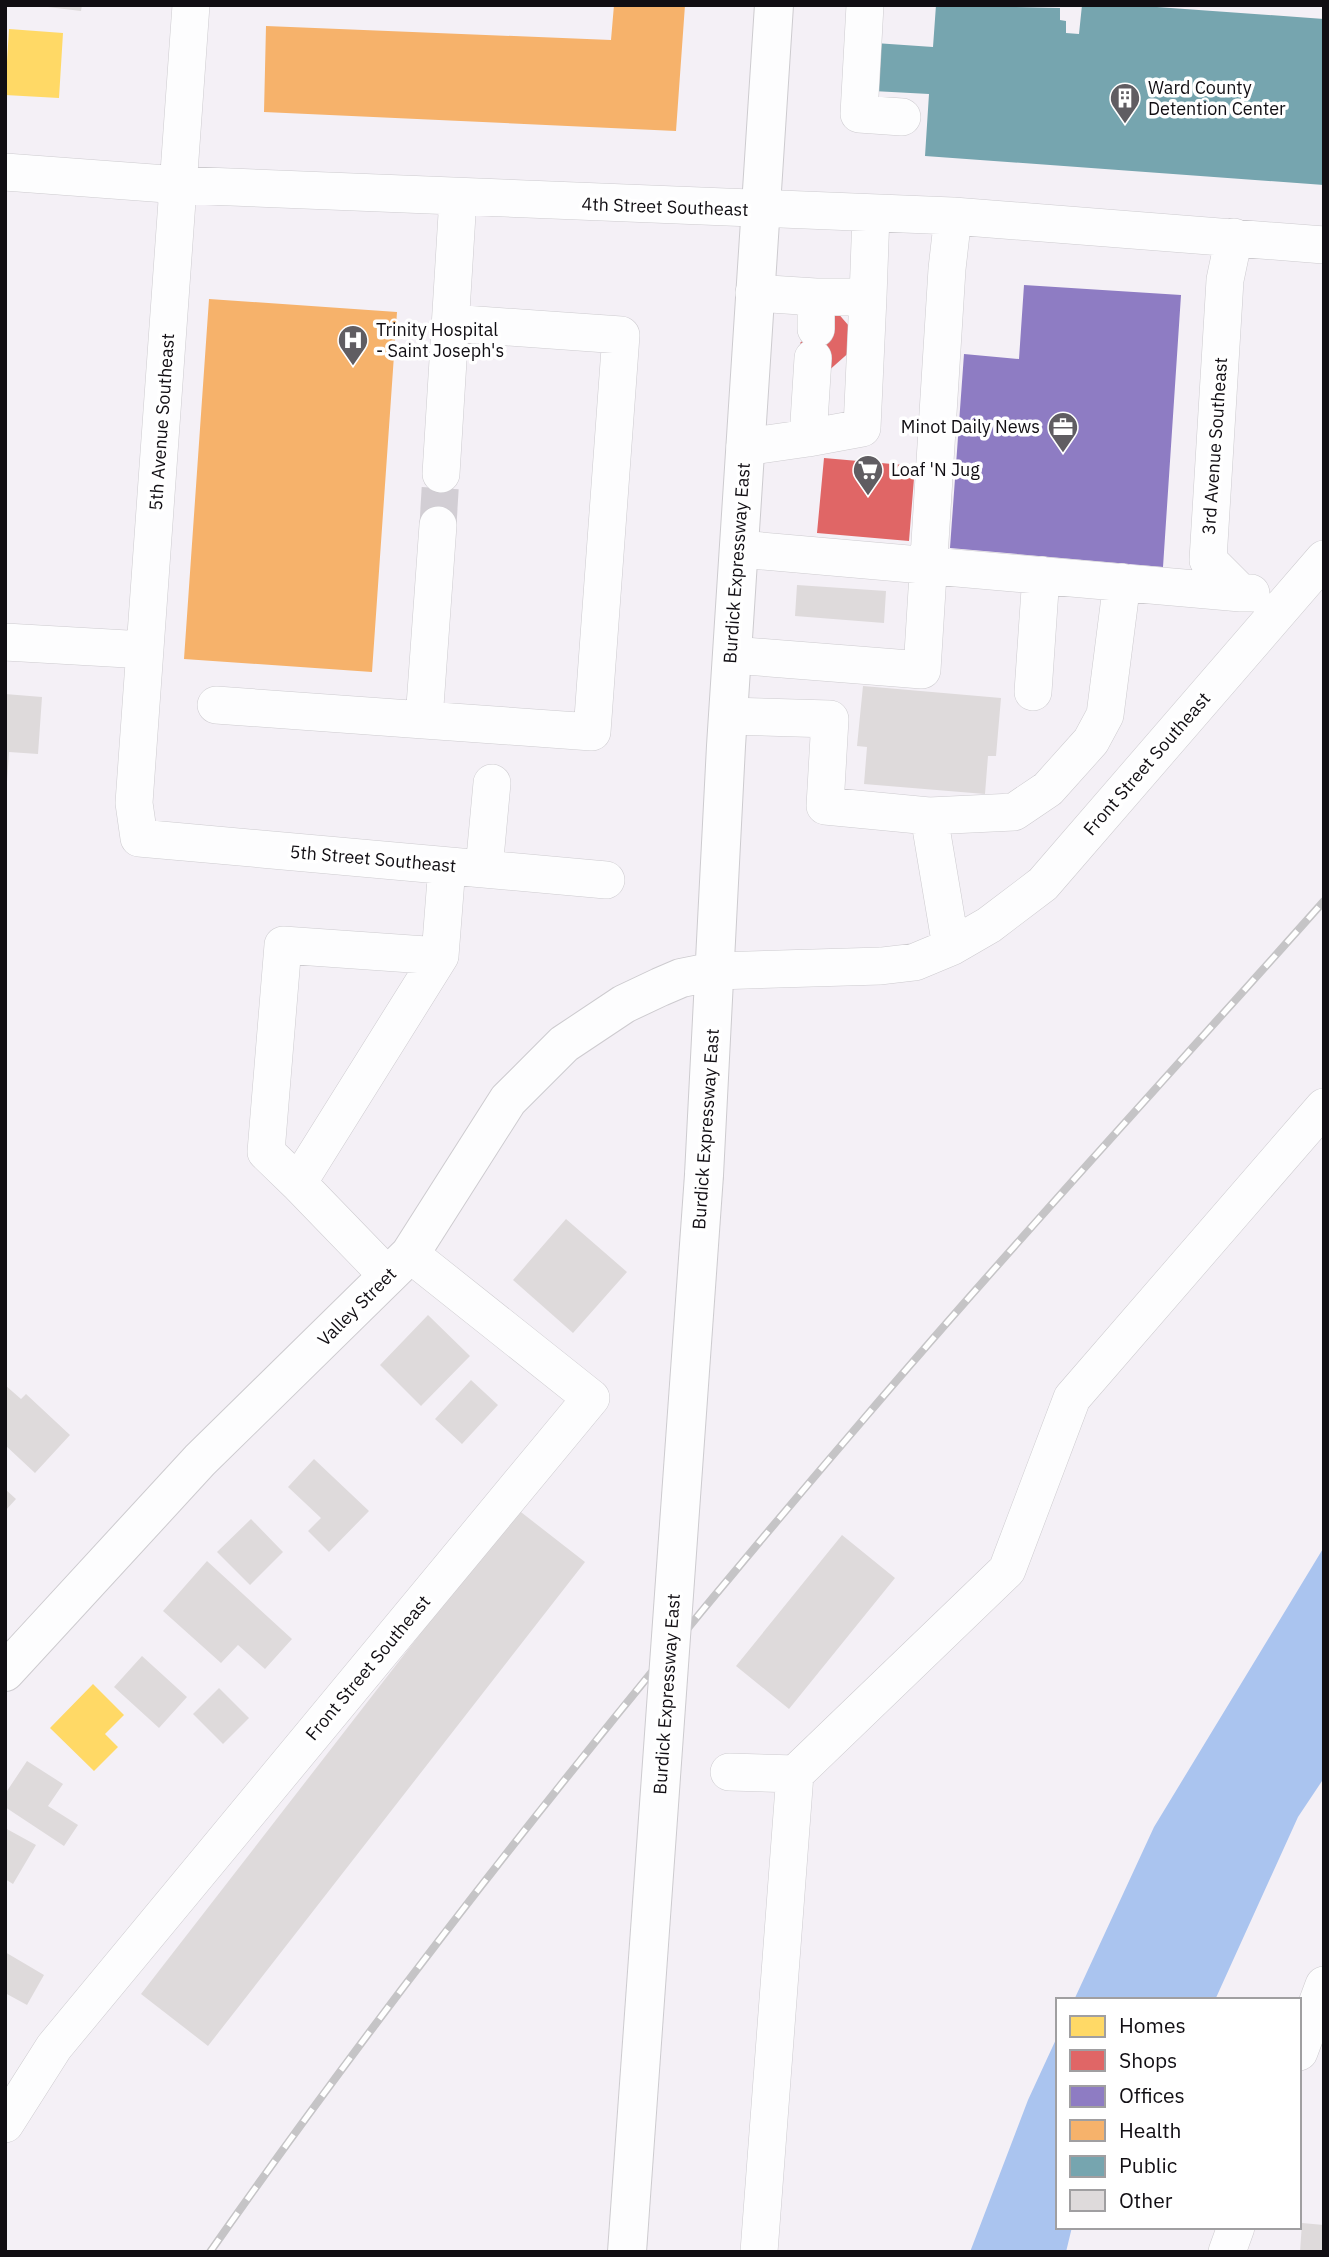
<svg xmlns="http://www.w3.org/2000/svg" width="1329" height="2257" font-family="'IBM Plex Sans',sans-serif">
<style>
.water{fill:#aac4ef}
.homes{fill:#ffd966}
.shops{fill:#e06666}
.offices{fill:#8e7cc3}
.health{fill:#f6b26b}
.public{fill:#76a5af}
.building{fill:#dedadb}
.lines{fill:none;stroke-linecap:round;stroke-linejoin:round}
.minor-tunnel{stroke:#d2ced4;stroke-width:37;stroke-dasharray:37 18;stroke-linecap:butt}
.minor-casing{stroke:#cdcbcf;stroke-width:38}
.major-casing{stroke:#cdcbcf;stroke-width:40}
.minor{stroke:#fdfdfe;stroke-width:37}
.major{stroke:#fdfdfe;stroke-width:38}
.rail-casing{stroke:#c5c4c6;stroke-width:8}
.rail{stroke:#fff;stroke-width:5;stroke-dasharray:16;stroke-linecap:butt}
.major-bridge-casing{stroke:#cdcbcf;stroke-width:40;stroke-linecap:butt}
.major-bridge{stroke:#fdfdfe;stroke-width:38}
.labels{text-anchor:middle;stroke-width:7;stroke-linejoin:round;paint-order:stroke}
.poi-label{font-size:18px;fill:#110e13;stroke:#fff;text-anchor:start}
.street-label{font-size:18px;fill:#110e13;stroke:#fff}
</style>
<rect width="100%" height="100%" fill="#f4f0f6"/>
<!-- water -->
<path class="water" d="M1324 1547V1778L1298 1817 1215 2000H1074L1154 1827Z
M1058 2035V2227H1072L1066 2252H970L1028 2100Z"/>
<!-- homes -->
<path class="homes" d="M9 29 63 33 59 98 5 95Z
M93 1684 124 1715 105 1734 118 1747 94 1771 50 1728Z"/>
<!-- shops -->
<path class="shops" d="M836 311 862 341 826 373 800 343Z
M824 458 915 466 909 541 817 533Z"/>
<!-- offices -->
<path class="offices" d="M1024 285 1181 295 1163 567 950 548 964 354 1019 359Z"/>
<!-- health -->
<path class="health" d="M614 5H685L676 131 264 112 266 26 611 40Z
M209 299 397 312 372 672 184 659Z"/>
<!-- public -->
<path class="public" d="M936 5 1060 8V20L1066 21V33L1079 34 1082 5H1129L1324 19V185L925 156 929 94 873 91 875 43 933 47Z"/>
<!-- building -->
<path class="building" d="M31 5H82L81 11Z
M797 585 886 591 884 623 795 616Z
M863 686 1001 698 996 756H988L985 794 864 784 867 747 857 746Z
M5 694 42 697 38 754 9 752 7 782Z
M566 1219 627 1272 573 1333 513 1280Z
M428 1315 470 1356 421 1406 380 1365Z
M471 1380 498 1405 462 1444 435 1419Z
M5 1385 21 1399 26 1394 70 1435 35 1473 5 1445Z
M314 1459 369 1511 329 1552 308 1531 321 1518 288 1487Z
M5 1489 16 1499 5 1511Z
M517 1509 585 1562 208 2046 141 1994Z
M251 1519 283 1552 250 1585 217 1552Z
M842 1535 895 1578 789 1709 736 1666Z
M207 1561 292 1639 265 1669 238 1645 221 1663 163 1611Z
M142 1656 187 1697 159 1728 114 1687Z
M219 1688 249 1718 223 1744 193 1714Z
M27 1761 63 1784 48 1806 78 1825 64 1846 5 1807V1794Z
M5 1828 36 1845 13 1884 5 1879Z
M5 1952 44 1975 27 2005 5 1993Z
M1302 2223 1324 2225V2252H1300Z"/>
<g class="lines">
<!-- minor-tunnel -->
<path class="minor-tunnel" d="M438 525 441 474"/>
<!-- minor casing -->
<g class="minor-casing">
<path id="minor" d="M191 5 134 803 139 838 606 880
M865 5 859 114 902 117
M5 172 180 185 953 216 1324 245
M1234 237 1225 280 1208 560 1241 593H1251
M754 293 816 297
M816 329V297H868L871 214
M808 438 862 428 868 297
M745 447 808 438 813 358
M441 474 458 198
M438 525 424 720 592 732 621 335 450 323
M739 549 1241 593
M5 642 145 650
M732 655 922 670 947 269 953 216
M1033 692 1041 575
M216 705 424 720
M728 716 830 719 825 806 929 816 951 947
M929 816 1014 812 1048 789 1091 741 1105 715 1122 582
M484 869 492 783
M716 971 881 966 915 962 951 947 989 925 1043 884 1324 559
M298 1183 266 1152 283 945 440 956 447 866
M388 1276 298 1183 440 956
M729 1772 795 1774 1007 1570 1072 1398 1324 1107
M1299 2052 1324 1985
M5 2124 54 2047 591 1398 410 1254
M759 2252 795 1774
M1227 2252 1236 2227"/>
</g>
<!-- major casing -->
<g class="major-casing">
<path id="major" d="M704 1175 726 746 774 5
M5 1672 200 1460 410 1254 508 1100 564 1044 624 1004 660 987 681 978 716 971"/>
</g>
<!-- minor -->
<use href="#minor" class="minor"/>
<!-- major -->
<use href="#major" class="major"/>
<!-- rail casing -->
<g class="rail-casing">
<path id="rail" d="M210 2252C412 1964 633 1688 862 1421 1012 1245 1170 1074 1324 901"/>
</g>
<!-- rail -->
<use href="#rail" class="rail"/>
<!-- major-bridge casing -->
<g class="major-bridge-casing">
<path id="major-bridge" d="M627 2252 704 1175"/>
</g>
<!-- major-bridge -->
<use href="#major-bridge" class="major-bridge"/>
</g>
<!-- icons -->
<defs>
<g id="building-pin" transform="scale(1.575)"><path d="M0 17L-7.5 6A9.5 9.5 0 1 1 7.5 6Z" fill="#605d62" stroke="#fff"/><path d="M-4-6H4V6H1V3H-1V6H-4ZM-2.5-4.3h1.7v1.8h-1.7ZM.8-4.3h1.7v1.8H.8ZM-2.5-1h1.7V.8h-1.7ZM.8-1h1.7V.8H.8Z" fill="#fff"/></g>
<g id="hospital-pin" transform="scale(1.575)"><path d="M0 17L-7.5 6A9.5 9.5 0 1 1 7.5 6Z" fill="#605d62" stroke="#fff"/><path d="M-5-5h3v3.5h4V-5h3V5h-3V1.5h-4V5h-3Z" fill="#fff"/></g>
<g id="office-pin" transform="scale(1.575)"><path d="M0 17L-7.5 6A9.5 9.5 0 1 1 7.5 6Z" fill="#605d62" stroke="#fff"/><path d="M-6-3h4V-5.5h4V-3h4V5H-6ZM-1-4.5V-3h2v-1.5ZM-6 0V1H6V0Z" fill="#fff"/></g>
<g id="supermarket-pin" transform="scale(1.575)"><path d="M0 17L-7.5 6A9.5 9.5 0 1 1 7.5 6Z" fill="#605d62" stroke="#fff"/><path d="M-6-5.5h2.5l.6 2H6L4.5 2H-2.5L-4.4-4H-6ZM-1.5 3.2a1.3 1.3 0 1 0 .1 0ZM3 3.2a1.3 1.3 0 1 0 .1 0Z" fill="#fff"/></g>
</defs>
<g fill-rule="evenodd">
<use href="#building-pin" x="1125" y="98"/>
<use href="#hospital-pin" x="353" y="340"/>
<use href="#office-pin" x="1063" y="427"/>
<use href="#supermarket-pin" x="868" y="470"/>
</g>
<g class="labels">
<!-- poi labels -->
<g class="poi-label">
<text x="1148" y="94">Ward County<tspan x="1148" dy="21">Detention Center</tspan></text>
<text x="376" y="336">Trinity Hospital<tspan x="376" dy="21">- Saint Joseph's</tspan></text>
<text x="1040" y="433" text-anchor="end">Minot Daily News</text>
<text x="891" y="476">Loaf 'N Jug</text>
</g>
<!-- street labels -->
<g class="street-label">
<text transform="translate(665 207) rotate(2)" y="6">4th Street Southeast</text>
<text transform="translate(162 422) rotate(-86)" y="6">5th Avenue Southeast</text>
<text transform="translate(1215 446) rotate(-86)" y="6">3rd Avenue Southeast</text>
<text transform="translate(737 563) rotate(-86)" y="6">Burdick Expressway East</text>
<text transform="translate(1147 764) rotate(-49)" y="6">Front Street Southeast</text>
<text transform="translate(373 859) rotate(5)" y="6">5th Street Southeast</text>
<text transform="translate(706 1129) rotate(-86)" y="6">Burdick Expressway East</text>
<text transform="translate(357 1307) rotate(-45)" y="6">Valley Street</text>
<text transform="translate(368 1668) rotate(-50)" y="6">Front Street Southeast</text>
<text transform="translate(667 1694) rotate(-86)" y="6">Burdick Expressway East</text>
</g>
</g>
<!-- border -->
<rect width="1329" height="2257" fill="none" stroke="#110e13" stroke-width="14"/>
<!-- legend -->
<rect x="1056" y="1998" width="245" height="231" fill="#ffffff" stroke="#a09fa1" stroke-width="2"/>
<rect x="1070" y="2016" width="35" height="21" fill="#ffd966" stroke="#a09fa1" stroke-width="2"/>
<text x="1119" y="2033" font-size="21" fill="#110e13">Homes</text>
<rect x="1070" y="2050" width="35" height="21" fill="#e06666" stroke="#a09fa1" stroke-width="2"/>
<text x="1119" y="2068" font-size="21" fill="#110e13">Shops</text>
<rect x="1070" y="2086" width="35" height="21" fill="#8e7cc3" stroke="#a09fa1" stroke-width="2"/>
<text x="1119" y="2103" font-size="21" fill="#110e13">Offices</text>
<rect x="1070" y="2120" width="35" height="21" fill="#f6b26b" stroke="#a09fa1" stroke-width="2"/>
<text x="1119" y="2138" font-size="21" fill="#110e13">Health</text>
<rect x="1070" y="2156" width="35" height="21" fill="#76a5af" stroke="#a09fa1" stroke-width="2"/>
<text x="1119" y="2173" font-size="21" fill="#110e13">Public</text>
<rect x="1070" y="2190" width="35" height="21" fill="#dedadb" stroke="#a09fa1" stroke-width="2"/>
<text x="1119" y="2208" font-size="21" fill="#110e13">Other</text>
</svg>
